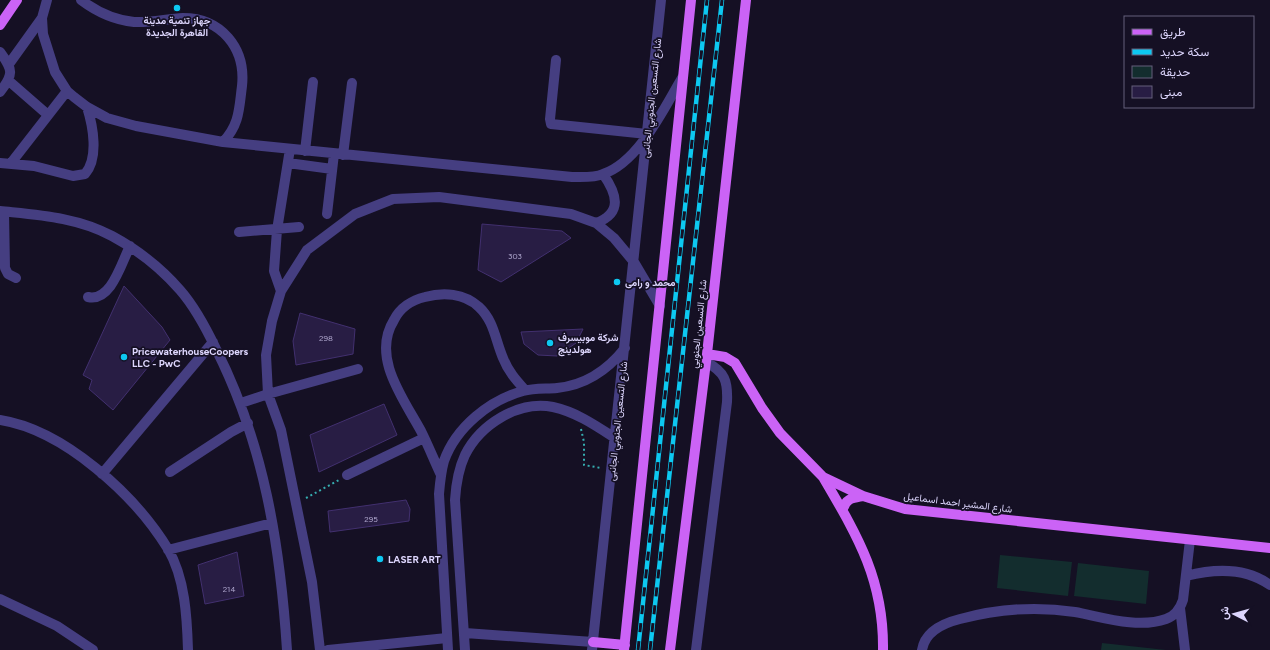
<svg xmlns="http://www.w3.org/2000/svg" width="1270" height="650" font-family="Figtree,Vazirmatn,sans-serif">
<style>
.green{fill:#132d2e}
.building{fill:#281d44;stroke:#42306f}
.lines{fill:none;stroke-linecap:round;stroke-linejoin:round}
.path{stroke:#36aeb0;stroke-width:2;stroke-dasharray:2 3;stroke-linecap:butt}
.minor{stroke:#453e81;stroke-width:10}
.major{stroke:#cb63f6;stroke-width:10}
.rail-casing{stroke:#0dc8f1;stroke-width:4.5}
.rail{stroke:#151024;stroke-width:3;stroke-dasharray:9;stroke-linecap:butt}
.poi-dot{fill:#0dc8f1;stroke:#151024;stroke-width:1.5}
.labels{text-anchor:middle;stroke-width:3.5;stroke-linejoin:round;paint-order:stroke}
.number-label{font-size:8px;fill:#b0a8cf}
.poi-label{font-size:10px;font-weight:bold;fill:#ddd6fd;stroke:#151024;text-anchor:start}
.street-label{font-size:10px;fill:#ddd6fd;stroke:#151024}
</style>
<rect width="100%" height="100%" fill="#151024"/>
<!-- green -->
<path class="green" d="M1000 555 1072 562 1068 596 997 588Z
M1078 563 1149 571 1146 604 1074 596Z
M1102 643 1166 650H1101Z"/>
<!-- building -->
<path class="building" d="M482 224 562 231 571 238 501 282 478 270Z
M124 286 162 327 170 340 113 410 89 389 92 380 83 375Z
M300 313 355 329 353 354 296 365 293 341Z
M583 329 576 343 557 356 538 355 524 344 521 332Z
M384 404 397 435 319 472 310 435Z
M406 500 410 509 409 521 330 532 328 511Z
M237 552 244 596 205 604 198 565Z"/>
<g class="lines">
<!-- path -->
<path class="path" d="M581 429 584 442V465L601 468
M306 498 339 480"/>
<!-- minor -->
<path class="minor" d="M47 0 42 18 43 34 55 72 67 91 74 97 87 107 107 118 136 126 223 142 572 177C582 177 594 178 603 174 639 162 664 108 682 78
M81 0C97 12 114 20 134 22 150 23 166 19 183 18 221 18 246 48 242 86 239 108 240 124 223 142
M0 52C13 70 14 74 0 92
M556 60 550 119 551 124 647 134
M9 64 42 18
M9 81 48 115
M305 151 313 82
M343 155 352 83
M0 163 34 166 73 176 85 174C99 158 93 126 87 107
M11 163 67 91
M288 163 332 169
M0 211C38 215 77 217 112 236 138 250 160 267 180 290 195 307 206 328 216 349 264 444 280 544 287 650
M4 212 5 268 8 274 16 278
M327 214 334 154
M596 223C623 213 617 194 603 174
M239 232 299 227
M281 291 274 271 277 230 290 149
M88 297C111 302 121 264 130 246
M241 403 268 394 358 369
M0 420C64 430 135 495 168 549 185 578 187 617 188 650
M170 472 231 432 248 423
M102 474 213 342
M347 475 424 438
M441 475C434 460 428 445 421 431 403 398 371 357 394 320 400 308 412 300 425 297 443 292 464 293 479 307 494 321 495 339 503 358 508 371 516 380 525 390
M168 550 272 523
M1186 576C1213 569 1245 567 1270 585
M0 599 57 626 93 650
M1180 608 1185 650
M465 633 593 642
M320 650 312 582 281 430 268 394 266 355 272 321 281 291 307 250 355 214 393 199 439 197 571 214 596 223 614 238 634 262 660 306
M328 650 447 638
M448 650 439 494C440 482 441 472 444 461 456 427 490 400 523 391 534 388 546 389 557 388 586 385 607 371 625 348
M465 650 455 500C456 484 458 470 465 455 480 425 518 400 553 407 576 412 595 425 615 438
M592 650 661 0
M696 650 727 402C728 381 725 372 706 362
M922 650C925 631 944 623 960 619 997 609 1036 606 1075 612 1102 617 1138 629 1166 619 1175 616 1180 609 1183 600L1190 540"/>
<!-- major -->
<path class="major" d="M0 25 17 0
M707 354 725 357 735 363 762 408 780 433 823 477 863 496 905 509 1270 548
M823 477C857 535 884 579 883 650
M843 509C846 498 853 498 863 496
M593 642 625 645
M624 650 691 0
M670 650 707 354 746 0"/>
<!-- rail casing -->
<g class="rail-casing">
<path id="rail" d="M638 650 707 0
M650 650 722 0"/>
</g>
<!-- rail -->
<use href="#rail" class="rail"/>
</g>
<!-- markers -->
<g class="poi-dot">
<circle cx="177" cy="8" r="4"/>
<circle cx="617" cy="282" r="4"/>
<circle cx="550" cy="343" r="4"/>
<circle cx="124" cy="357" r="4"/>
<circle cx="380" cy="559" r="4"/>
</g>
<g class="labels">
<!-- number labels -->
<g class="number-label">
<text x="515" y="259">303</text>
<text x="326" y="341">298</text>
<text x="371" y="522">295</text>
<text x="229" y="592">214</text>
</g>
<!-- poi labels -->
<g class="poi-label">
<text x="177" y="24" text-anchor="middle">جهاز تنمية مدينة<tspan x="177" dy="12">القاهرة الجديدة</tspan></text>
<text x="625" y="286">محمد و رامى</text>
<text x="558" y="341">شركة موبيسرف<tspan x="558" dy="12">هولدينج</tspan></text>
<text x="132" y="355">PricewaterhouseCoopers<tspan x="132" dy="12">LLC - PwC</tspan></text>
<text x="388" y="563">LASER ART</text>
</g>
<!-- street labels -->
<g class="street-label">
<text transform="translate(651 98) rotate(-84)" y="4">شارع التسعين الجنوبي الجانبى</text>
<text transform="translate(698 324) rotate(-84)" y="4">شارع التسعين الجنوبي</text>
<text transform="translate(617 421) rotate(-84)" y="4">شارع التسعين الجنوبي الجانبى</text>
<text transform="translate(958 502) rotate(7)" y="4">شارع المشير احمد اسماعيل</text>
</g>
</g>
<!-- legend -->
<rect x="1124" y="16" width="130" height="92" fill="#151024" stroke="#655f7b"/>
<rect x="1132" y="29" width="20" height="6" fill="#cb63f6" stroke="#655f7b"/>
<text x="1160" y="36" font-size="12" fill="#ddd6fd">طريق</text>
<rect x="1132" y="49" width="20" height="6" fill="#0dc8f1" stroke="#655f7b"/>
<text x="1160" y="56" font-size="12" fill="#ddd6fd">سكة حديد</text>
<rect x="1132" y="66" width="20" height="12" fill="#132d2e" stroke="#655f7b"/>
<text x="1160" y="76" font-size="12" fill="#ddd6fd">حديقة</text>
<rect x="1132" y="86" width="20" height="12" fill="#281d44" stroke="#655f7b"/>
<text x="1160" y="96" font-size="12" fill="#ddd6fd">مبنى</text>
<!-- north arrow -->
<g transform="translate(1234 614) rotate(276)" stroke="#151024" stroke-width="3" paint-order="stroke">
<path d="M0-3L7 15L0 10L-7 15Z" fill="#ddd6fd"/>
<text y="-6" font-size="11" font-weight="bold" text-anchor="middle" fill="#ddd6fd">ش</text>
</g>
</svg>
